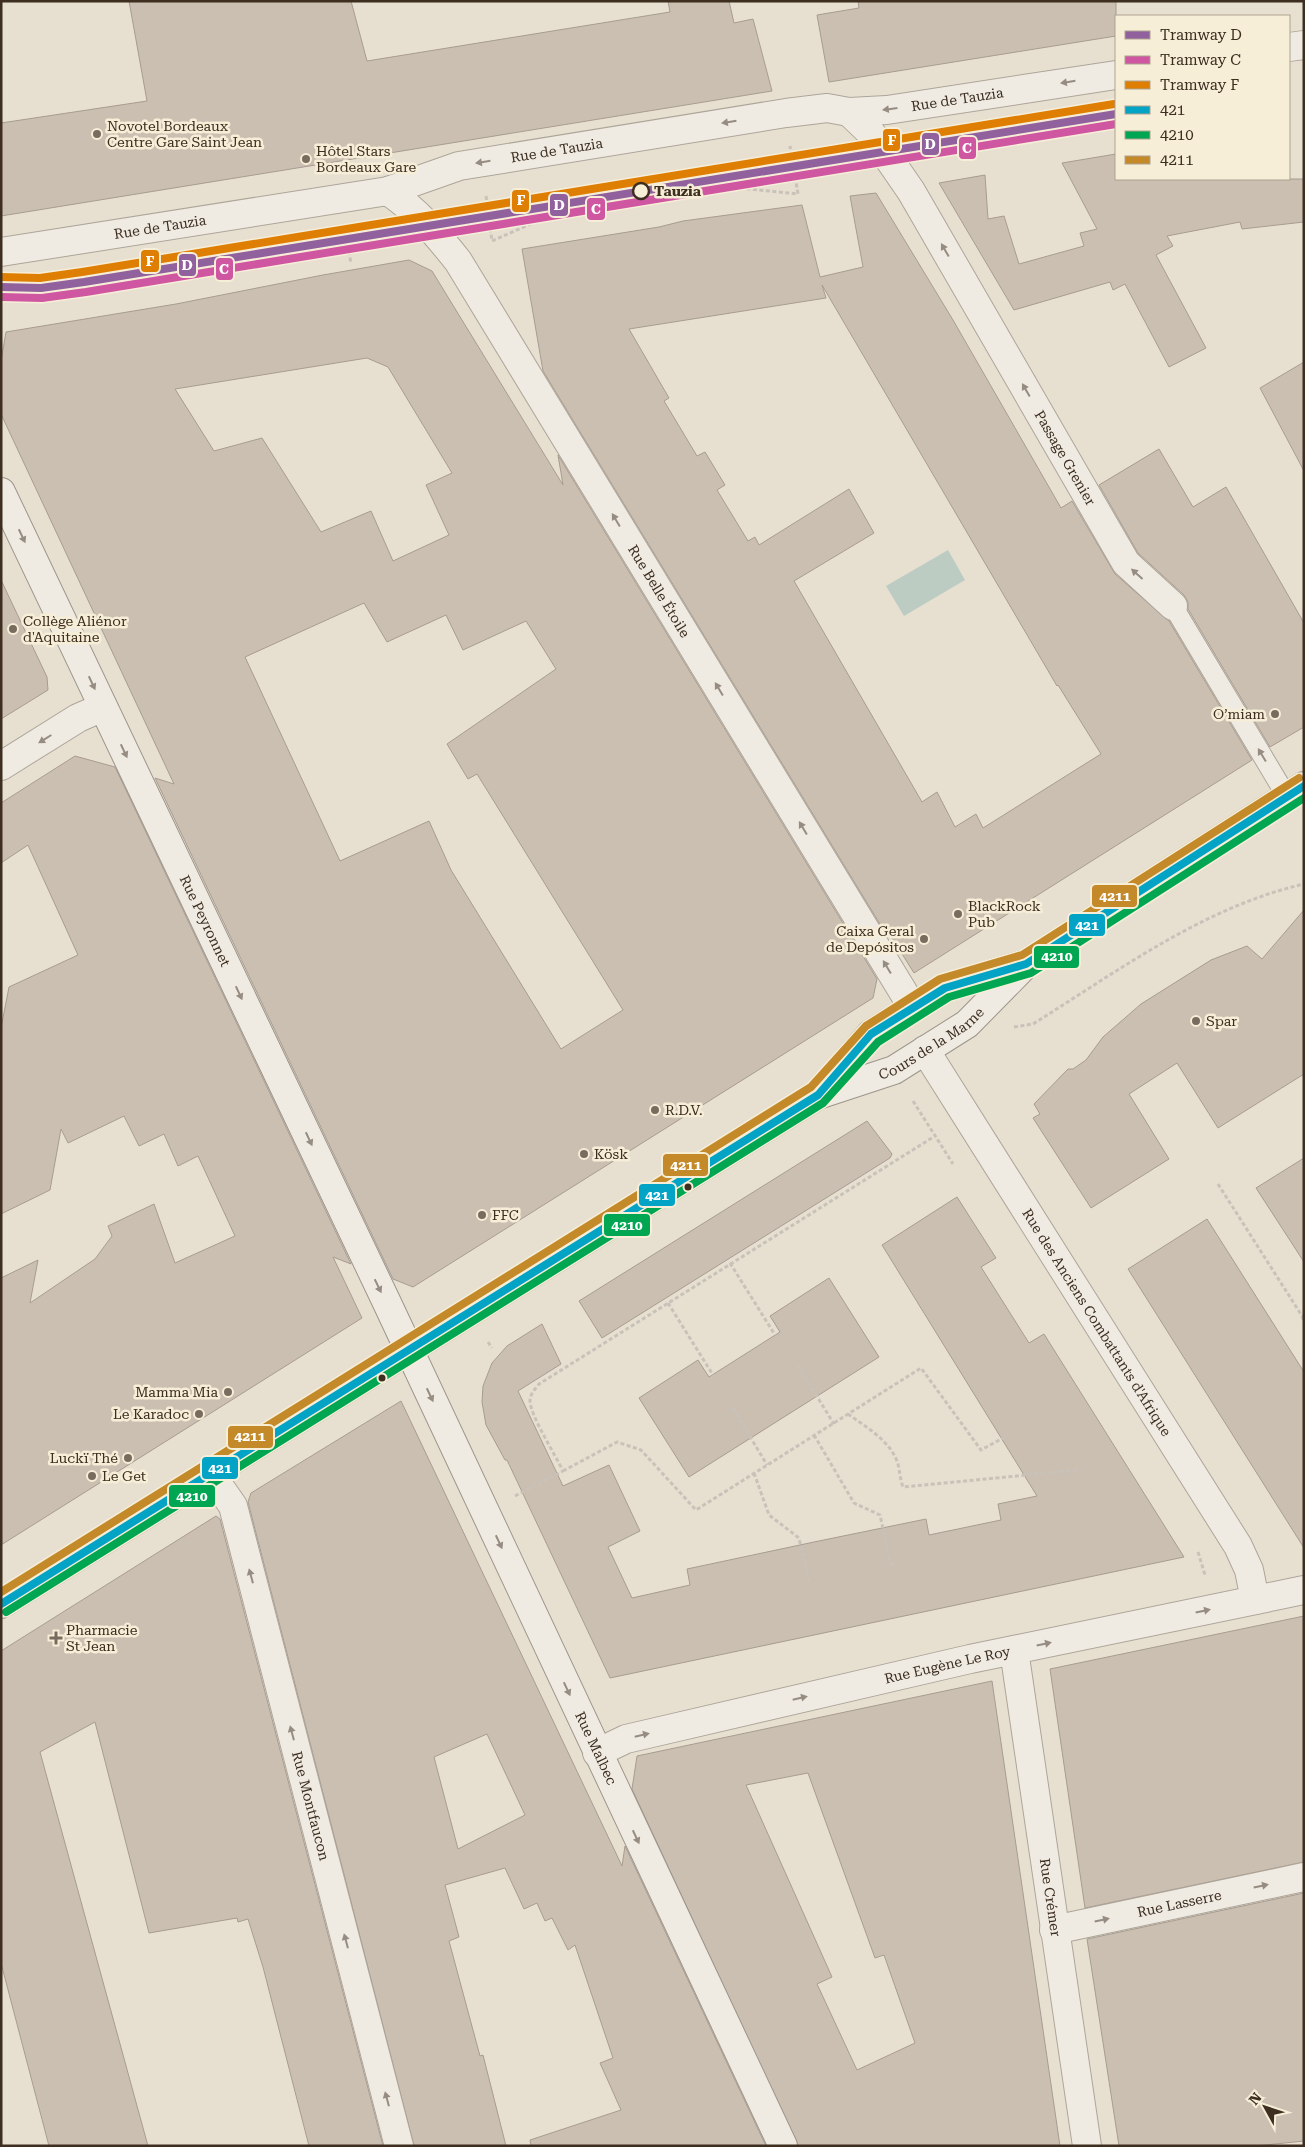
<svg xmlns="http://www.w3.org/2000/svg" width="1305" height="2147" font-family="'Roboto Serif',serif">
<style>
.water{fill:#bcccc2}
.building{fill:#cbbfb2;stroke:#a89c90;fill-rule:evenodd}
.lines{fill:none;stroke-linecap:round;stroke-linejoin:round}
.lane-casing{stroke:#ada599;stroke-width:21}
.street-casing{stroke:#ada599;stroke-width:30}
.secondary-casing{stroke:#9c958a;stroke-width:30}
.path{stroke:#c8c2b9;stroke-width:3;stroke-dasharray:4 2.5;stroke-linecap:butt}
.lane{stroke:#efebe3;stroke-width:19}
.street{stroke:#efebe3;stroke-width:28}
.secondary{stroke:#efebe3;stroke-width:28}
.bus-1-casing{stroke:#f7eed8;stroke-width:11}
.bus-2-casing{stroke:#f7eed8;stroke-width:11}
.bus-3-casing{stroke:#f7eed8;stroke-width:11}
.bus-1{stroke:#03a3c5;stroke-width:8}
.bus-2{stroke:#00a651;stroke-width:8}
.bus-3{stroke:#c48929;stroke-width:8}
.tram-1-casing{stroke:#f7eed8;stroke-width:11}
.tram-2-casing{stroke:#f7eed8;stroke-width:11}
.tram-3-casing{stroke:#f7eed8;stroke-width:11}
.tram-1{stroke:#91619d;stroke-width:8}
.tram-2{stroke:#cf56a0;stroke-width:8}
.tram-3{stroke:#de7e03;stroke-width:8}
.oneway{fill:#968c82}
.poi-dot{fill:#786c5e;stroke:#f7eed8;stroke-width:2}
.stop-dot{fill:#f7eed8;stroke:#3d2e20;stroke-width:2.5}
.bus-dot{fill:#3d2e20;stroke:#f7eed8;stroke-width:2}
.labels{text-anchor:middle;stroke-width:5;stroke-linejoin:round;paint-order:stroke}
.street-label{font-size:14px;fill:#3d2e20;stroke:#f7eed8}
.poi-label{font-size:14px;fill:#3d2e20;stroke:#f7eed8;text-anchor:start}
.stop-label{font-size:14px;font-weight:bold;fill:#3d2e20;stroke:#f7eed8;text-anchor:start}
.line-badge{stroke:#f7eed8;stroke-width:2}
.badge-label{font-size:14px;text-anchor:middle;font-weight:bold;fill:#fff}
</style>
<rect width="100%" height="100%" fill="#e7e0d1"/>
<!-- water -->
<path class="water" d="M948 550 965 580 904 616 886 586Z"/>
<!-- building -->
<path class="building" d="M129 1H351L367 61 670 12 668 1H729L734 23 753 19 772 91 1 216V123L147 101Z
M858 1H1116V36L829 82 817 15 859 8Z
M1116 154V179H1304V222L1242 229 1240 222 1167 236 1173 246 1156 255 1206 348 1169 367 1125 284 1113 290 1110 282 1014 310 939 183 985 175 988 219 1004 216 1019 264 1084 246 1080 233 1097 229 1062 163Z
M876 193 953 320 1061 508 1072 501 1115 574 1169 621 1252 760 914 973 887 930 886 934 543 371 522 249 659 227 683 221 802 205 820 277 863 267 850 196ZM822 285 1057 686 1058 685 1101 754 983 828 976 814 955 827 937 792 922 802 794 581 874 533 849 489 759 545 755 537 748 541 717 490 725 485 705 452 697 456 664 401 669 398 629 329 826 298Z
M409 260 432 271 563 485 558 455 877 979 873 998 413 1287 393 1279 155 778 174 784 1 414V361L6 332 176 304 323 275ZM367 358 388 367 452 473 426 485 449 535 393 561 371 511 321 532 262 438 214 451 175 389ZM364 603 387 642 446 615 463 650 526 621 556 669 447 744 468 779 477 774 623 1010 561 1049 451 870 429 821 340 861 245 657Z
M1304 362V471L1260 388Z
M1159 449 1193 507 1226 487 1304 623V727L1270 747 1188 609V602L1184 595 1138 553 1099 485Z
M1 580 47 677 48 690 1 719Z
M75 756 115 767 351 1264 333 1257 362 1318 1 1545V1278L38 1260 30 1303 95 1259 112 1236 108 1226 154 1204 175 1263 235 1236 198 1156 178 1166 164 1134 139 1146 124 1116 68 1143 61 1129 50 1190 1 1214V1028L9 987 78 955 28 845 1 863V803Z
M1304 910V1074L1218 1128 1177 1063 1129 1094 1169 1159 1091 1208 1033 1118 1040 1114 1034 1104 1068 1069H1073L1086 1060 1103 1037 1141 1004 1211 960 1247 946 1262 959Z
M867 1121 892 1154 890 1158 602 1338 579 1301Z
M1304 1158V1262L1256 1188Z
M957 1197 996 1258 981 1267 1029 1343 1044 1334 1184 1557 610 1678 507 1460H505L486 1425 482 1402 483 1386 492 1363 507 1346 542 1324 561 1364 518 1391 563 1486 609 1465 640 1531 608 1547 632 1598 690 1585 687 1569 814 1542 926 1519 929 1535 1001 1520 998 1504 1037 1496 882 1245Z
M1207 1219 1304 1372V1548L1128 1269Z
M829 1278 879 1357 689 1477 639 1398 698 1360 709 1377 780 1332 770 1316Z
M401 1401 622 1866 625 1846 766 2146H531L530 2140 621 2110 600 2063 613 2058 575 1945 568 1950 552 1918 545 1921 537 1903 524 1909 505 1868 445 1885 459 1937 449 1941 480 2056 483 2055 506 2146H414L248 1502 251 1493ZM487 1734 525 1815 458 1849 434 1757Z
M216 1516 220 1519 383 2146H309L263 1967 248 1919 238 1922 237 1918 149 1933 95 1722 40 1752 148 2146H49L1 1963V1651Z
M1304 1616V1862L1085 1908 1050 1669Z
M992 1681 1060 2146H798L632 1789 637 1756ZM808 1773 875 1958 884 1955 915 2043 857 2070 817 1984 832 1977 746 1785Z
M1304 1893V2141L1256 2146H1119L1087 1939Z"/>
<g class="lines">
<!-- lane casing -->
<g class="lane-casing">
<path id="lane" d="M1173 606 1287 797"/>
</g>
<!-- street casing -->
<g class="street-casing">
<g id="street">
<path d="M1289 47 1304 45"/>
<path id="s1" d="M849 112 871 133 911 191 1126 563 1173 606"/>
<path id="s2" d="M388 191C418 212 435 232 458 261L913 1008"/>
<path id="s3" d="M1 252 388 191 459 166 786 113 827 108 849 112 887 110 1116 75"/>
<path d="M1 766 78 718 103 707"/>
<path id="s4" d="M925 1050 1238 1546 1249 1570 1255 1600"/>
<path id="s5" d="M210 1473 233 1506 399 2146"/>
<path id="s6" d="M1014 1650 1087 2146"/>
<path id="s7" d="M597 1753 626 1739 970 1659 1304 1590"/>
<path id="s8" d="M1054 1930 1304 1877"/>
</g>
</g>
<!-- secondary casing -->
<g class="secondary-casing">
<g id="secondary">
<path id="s9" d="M1 492 388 1305 783 2146"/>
<path d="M819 1094 871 1034 945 988 1022 965"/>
<path id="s10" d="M1 1604 818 1095 894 1070 967 1024 1026 964 1304 786"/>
</g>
</g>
<!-- path -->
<path class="path" d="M740 188 798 194 790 146
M486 196 492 241 537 221
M345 232 351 263
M1014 1027 1033 1024C1118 971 1204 907 1304 884
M913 1101 953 1164
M1218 1184 1302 1316 1304 1315
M730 1263 775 1335
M668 1303 713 1375
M1302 1316 1304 1322
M488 1342 492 1348
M798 1366 834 1424
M733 1408 767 1465
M848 1414C866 1427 891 1441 898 1464 900 1472 900 1479 903 1487L1079 1470
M814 1435 854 1503 880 1515 892 1569
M563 1471 617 1442 641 1450 696 1510 921 1368 981 1450 1003 1438
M754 1473 769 1515 799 1538 809 1583
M515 1496 563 1471C556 1456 530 1415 530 1401 530 1394 535 1389 539 1384L935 1136
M1198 1552 1205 1575"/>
<!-- lane -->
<use href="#lane" class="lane"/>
<!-- street -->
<use href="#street" class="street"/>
<!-- secondary -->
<use href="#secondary" class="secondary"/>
<!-- bus-1 casing -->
<g class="bus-1-casing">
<path id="bus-1" d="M1 1604 818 1095 871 1034 945 988 1026 964 1304 786"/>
</g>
<!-- bus-2 casing -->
<g class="bus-2-casing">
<path id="bus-2" d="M6 1612 823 1103 878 1042 949 997 1031 973 1304 798"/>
</g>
<!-- bus-3 casing -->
<g class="bus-3-casing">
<path id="bus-3" d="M1 1592 811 1087 866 1026 940 979 1022 955 1299 778"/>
</g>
<!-- bus-1 -->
<use href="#bus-1" class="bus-1"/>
<!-- bus-2 -->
<use href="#bus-2" class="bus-2"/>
<!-- bus-3 -->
<use href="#bus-3" class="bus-3"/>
<!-- tram-1 casing -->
<g class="tram-1-casing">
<path id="tram-1" d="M1 287 41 288 84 282 1116 114"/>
</g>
<!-- tram-2 casing -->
<g class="tram-2-casing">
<path id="tram-2" d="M1 297 42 298 86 292 1116 124"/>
</g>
<!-- tram-3 casing -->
<g class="tram-3-casing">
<path id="tram-3" d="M1 277 40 278 82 272 1114 104"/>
</g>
<!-- tram-1 -->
<use href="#tram-1" class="tram-1"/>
<!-- tram-2 -->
<use href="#tram-2" class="tram-2"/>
<!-- tram-3 -->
<use href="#tram-3" class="tram-3"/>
</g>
<!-- one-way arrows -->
<defs><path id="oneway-solid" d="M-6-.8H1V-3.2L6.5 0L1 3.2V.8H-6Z" transform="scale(1.25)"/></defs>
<g class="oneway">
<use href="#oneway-solid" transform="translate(1068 82) rotate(171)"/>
<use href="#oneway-solid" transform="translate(890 109) rotate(173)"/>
<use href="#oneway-solid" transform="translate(729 122) rotate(171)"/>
<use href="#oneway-solid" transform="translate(483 162) rotate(171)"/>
<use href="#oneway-solid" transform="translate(945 250) rotate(-120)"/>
<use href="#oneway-solid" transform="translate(1026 390) rotate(-120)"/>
<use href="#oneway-solid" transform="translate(616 520) rotate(-121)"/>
<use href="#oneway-solid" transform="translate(22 536) rotate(65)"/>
<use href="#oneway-solid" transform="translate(1137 574) rotate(-138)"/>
<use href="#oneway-solid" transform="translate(92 683) rotate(65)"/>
<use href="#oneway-solid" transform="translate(719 689) rotate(-121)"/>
<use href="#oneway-solid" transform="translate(45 739) rotate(148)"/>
<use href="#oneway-solid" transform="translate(124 751) rotate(65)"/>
<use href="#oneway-solid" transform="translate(1262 755) rotate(-121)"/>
<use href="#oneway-solid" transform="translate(803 828) rotate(-121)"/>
<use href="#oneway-solid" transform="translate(887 967) rotate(-121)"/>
<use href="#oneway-solid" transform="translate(239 993) rotate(65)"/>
<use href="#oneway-solid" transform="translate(309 1139) rotate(65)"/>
<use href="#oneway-solid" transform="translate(378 1286) rotate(64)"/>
<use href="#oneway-solid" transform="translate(430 1395) rotate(65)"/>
<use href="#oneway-solid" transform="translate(499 1542) rotate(65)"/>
<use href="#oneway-solid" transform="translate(251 1576) rotate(-105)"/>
<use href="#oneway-solid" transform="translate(1203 1611) rotate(-12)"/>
<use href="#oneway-solid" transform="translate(1044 1644) rotate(-12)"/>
<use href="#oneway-solid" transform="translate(567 1689) rotate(65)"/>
<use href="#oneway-solid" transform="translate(800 1698) rotate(-13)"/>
<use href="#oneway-solid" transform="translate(292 1733) rotate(-105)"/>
<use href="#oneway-solid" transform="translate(642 1735) rotate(-13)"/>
<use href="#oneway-solid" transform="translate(636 1837) rotate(65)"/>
<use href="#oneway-solid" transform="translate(1261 1886) rotate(-12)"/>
<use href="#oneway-solid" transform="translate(1102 1920) rotate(-12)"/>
<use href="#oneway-solid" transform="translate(346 1941) rotate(-105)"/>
<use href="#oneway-solid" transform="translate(387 2099) rotate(-105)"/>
</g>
<!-- markers -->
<g class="poi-dot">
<circle cx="97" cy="134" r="5"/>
<circle cx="306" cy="159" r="5"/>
<circle cx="13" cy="629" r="5"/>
<circle cx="1275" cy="714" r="5"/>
<circle cx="958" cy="914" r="5"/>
<circle cx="924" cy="939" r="5"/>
<circle cx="1196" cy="1021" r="5"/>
<circle cx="655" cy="1110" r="5"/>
<circle cx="584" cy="1154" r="5"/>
<circle cx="482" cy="1215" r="5"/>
<circle cx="228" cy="1392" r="5"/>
<circle cx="199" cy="1414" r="5"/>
<circle cx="128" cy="1458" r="5"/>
<circle cx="92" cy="1476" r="5"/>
<path d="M53.5 1630.5h5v5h5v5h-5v5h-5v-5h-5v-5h5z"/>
</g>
<circle class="stop-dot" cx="641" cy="191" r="8"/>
<g class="bus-dot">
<circle cx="688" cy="1187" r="4.5"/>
<circle cx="382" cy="1378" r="4.5"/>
</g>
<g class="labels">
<!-- street labels -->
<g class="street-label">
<text dy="5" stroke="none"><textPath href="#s3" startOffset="971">Rue de Tauzia</textPath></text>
<text dy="5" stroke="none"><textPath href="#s3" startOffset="566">Rue de Tauzia</textPath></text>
<text dy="5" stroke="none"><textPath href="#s3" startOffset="161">Rue de Tauzia</textPath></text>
<text dy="5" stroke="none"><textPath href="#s1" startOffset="409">Passage Grenier</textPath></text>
<text dy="5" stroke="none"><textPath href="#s2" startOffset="486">Rue Belle Étoile</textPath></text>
<text dy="5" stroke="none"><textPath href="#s9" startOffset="475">Rue Peyronnet</textPath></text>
<text dy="5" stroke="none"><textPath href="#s10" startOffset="1088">Cours de la Marne</textPath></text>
<text dy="5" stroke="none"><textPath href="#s4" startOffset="322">Rue des Anciens Combattants d'Afrique</textPath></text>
<text dy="5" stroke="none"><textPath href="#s7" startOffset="362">Rue Eugène Le Roy</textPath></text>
<text dy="5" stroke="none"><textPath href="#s9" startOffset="1390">Rue Malbec</textPath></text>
<text dy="5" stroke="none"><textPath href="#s5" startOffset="350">Rue Montfaucon</textPath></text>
<text dy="5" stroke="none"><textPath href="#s6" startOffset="250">Rue Crémer</textPath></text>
<text dy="5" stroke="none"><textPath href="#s8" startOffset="128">Rue Lasserre</textPath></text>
</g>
<!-- poi labels -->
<g class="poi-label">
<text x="107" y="131">Novotel Bordeaux<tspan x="107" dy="16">Centre Gare Saint Jean</tspan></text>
<text x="316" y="156">Hôtel Stars<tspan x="316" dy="16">Bordeaux Gare</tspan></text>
<text x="23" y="626">Collège Aliénor<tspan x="23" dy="16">d'Aquitaine</tspan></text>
<text x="1265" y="719" text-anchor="end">O’miam</text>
<text x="968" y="911">BlackRock<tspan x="968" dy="16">Pub</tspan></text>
<text x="914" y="936" text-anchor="end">Caixa Geral<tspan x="914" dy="16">de Depósitos</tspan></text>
<text x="1206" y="1026">Spar</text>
<text x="665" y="1115">R.D.V.</text>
<text x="594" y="1159">Kösk</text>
<text x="492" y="1220">FFC</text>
<text x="218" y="1397" text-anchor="end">Mamma Mia</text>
<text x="189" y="1419" text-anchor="end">Le Karadoc</text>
<text x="118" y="1463" text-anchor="end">Luckï Thé</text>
<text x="102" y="1481">Le Get</text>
<text x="66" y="1635">Pharmacie<tspan x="66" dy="16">St Jean</tspan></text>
</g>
<!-- stop labels -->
<g class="stop-label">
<text x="654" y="196">Tauzia</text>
</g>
</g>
<g class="line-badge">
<rect x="882" y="128" width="19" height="24" rx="5" fill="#de7e03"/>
<rect x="921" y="132" width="19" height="24" rx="5" fill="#91619d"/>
<rect x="958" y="136" width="19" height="24" rx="5" fill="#cf56a0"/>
<rect x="511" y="189" width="19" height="24" rx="5" fill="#de7e03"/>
<rect x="549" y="193" width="20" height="24" rx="5" fill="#91619d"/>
<rect x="586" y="197" width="20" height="24" rx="5" fill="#cf56a0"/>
<rect x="140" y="249" width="20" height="24" rx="5" fill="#de7e03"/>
<rect x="178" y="253" width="19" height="24" rx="5" fill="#91619d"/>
<rect x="215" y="257" width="19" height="24" rx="5" fill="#cf56a0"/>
<rect x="1091" y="884" width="47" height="24" rx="5" fill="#c48929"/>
<rect x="1068" y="913" width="38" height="24" rx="5" fill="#03a3c5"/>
<rect x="1033" y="945" width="47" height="24" rx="5" fill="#00a651"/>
<rect x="662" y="1153" width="47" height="24" rx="5" fill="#c48929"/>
<rect x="638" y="1183" width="38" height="24" rx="5" fill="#03a3c5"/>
<rect x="603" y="1213" width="48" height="24" rx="5" fill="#00a651"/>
<rect x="227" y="1425" width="47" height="24" rx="5" fill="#c48929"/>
<rect x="201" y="1456" width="38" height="24" rx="5" fill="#03a3c5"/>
<rect x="168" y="1484" width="48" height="24" rx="5" fill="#00a651"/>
</g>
<g class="badge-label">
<text x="892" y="145">F</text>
<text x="930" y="149">D</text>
<text x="967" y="153">C</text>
<text x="521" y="205">F</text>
<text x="559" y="210">D</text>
<text x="596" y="214">C</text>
<text x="150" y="266">F</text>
<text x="187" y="270">D</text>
<text x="224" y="274">C</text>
<text x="1115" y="901">4211</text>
<text x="1087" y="930">421</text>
<text x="1057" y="961">4210</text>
<text x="686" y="1170">4211</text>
<text x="657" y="1200">421</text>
<text x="627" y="1230">4210</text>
<text x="250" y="1441">4211</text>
<text x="220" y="1473">421</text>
<text x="192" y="1501">4210</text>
</g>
<!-- border -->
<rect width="1305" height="2147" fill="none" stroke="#3d2e20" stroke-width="5"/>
<!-- legend -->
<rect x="1115" y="15" width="175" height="165" fill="#f7eed8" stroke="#ada18e"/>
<rect x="1125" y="31" width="25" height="8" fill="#91619d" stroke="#ada18e"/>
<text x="1160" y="40" font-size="15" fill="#3d2e20">Tramway D</text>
<rect x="1125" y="56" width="25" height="8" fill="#cf56a0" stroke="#ada18e"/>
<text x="1160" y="65" font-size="15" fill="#3d2e20">Tramway C</text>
<rect x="1125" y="81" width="25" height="8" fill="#de7e03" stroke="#ada18e"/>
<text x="1160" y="90" font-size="15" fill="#3d2e20">Tramway F</text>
<rect x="1125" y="106" width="25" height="8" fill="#03a3c5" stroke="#ada18e"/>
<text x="1160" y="115" font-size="15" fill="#3d2e20">421</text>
<rect x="1125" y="131" width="25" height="8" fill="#00a651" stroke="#ada18e"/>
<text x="1160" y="140" font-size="15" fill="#3d2e20">4210</text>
<rect x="1125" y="156" width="25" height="8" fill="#c48929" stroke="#ada18e"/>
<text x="1160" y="165" font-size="15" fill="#3d2e20">4211</text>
<!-- north arrow -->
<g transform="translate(1265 2107) rotate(310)" stroke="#f7eed8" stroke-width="4" paint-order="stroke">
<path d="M0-4L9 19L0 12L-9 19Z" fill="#3d2e20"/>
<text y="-8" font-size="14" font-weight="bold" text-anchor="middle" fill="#3d2e20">N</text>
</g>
</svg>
